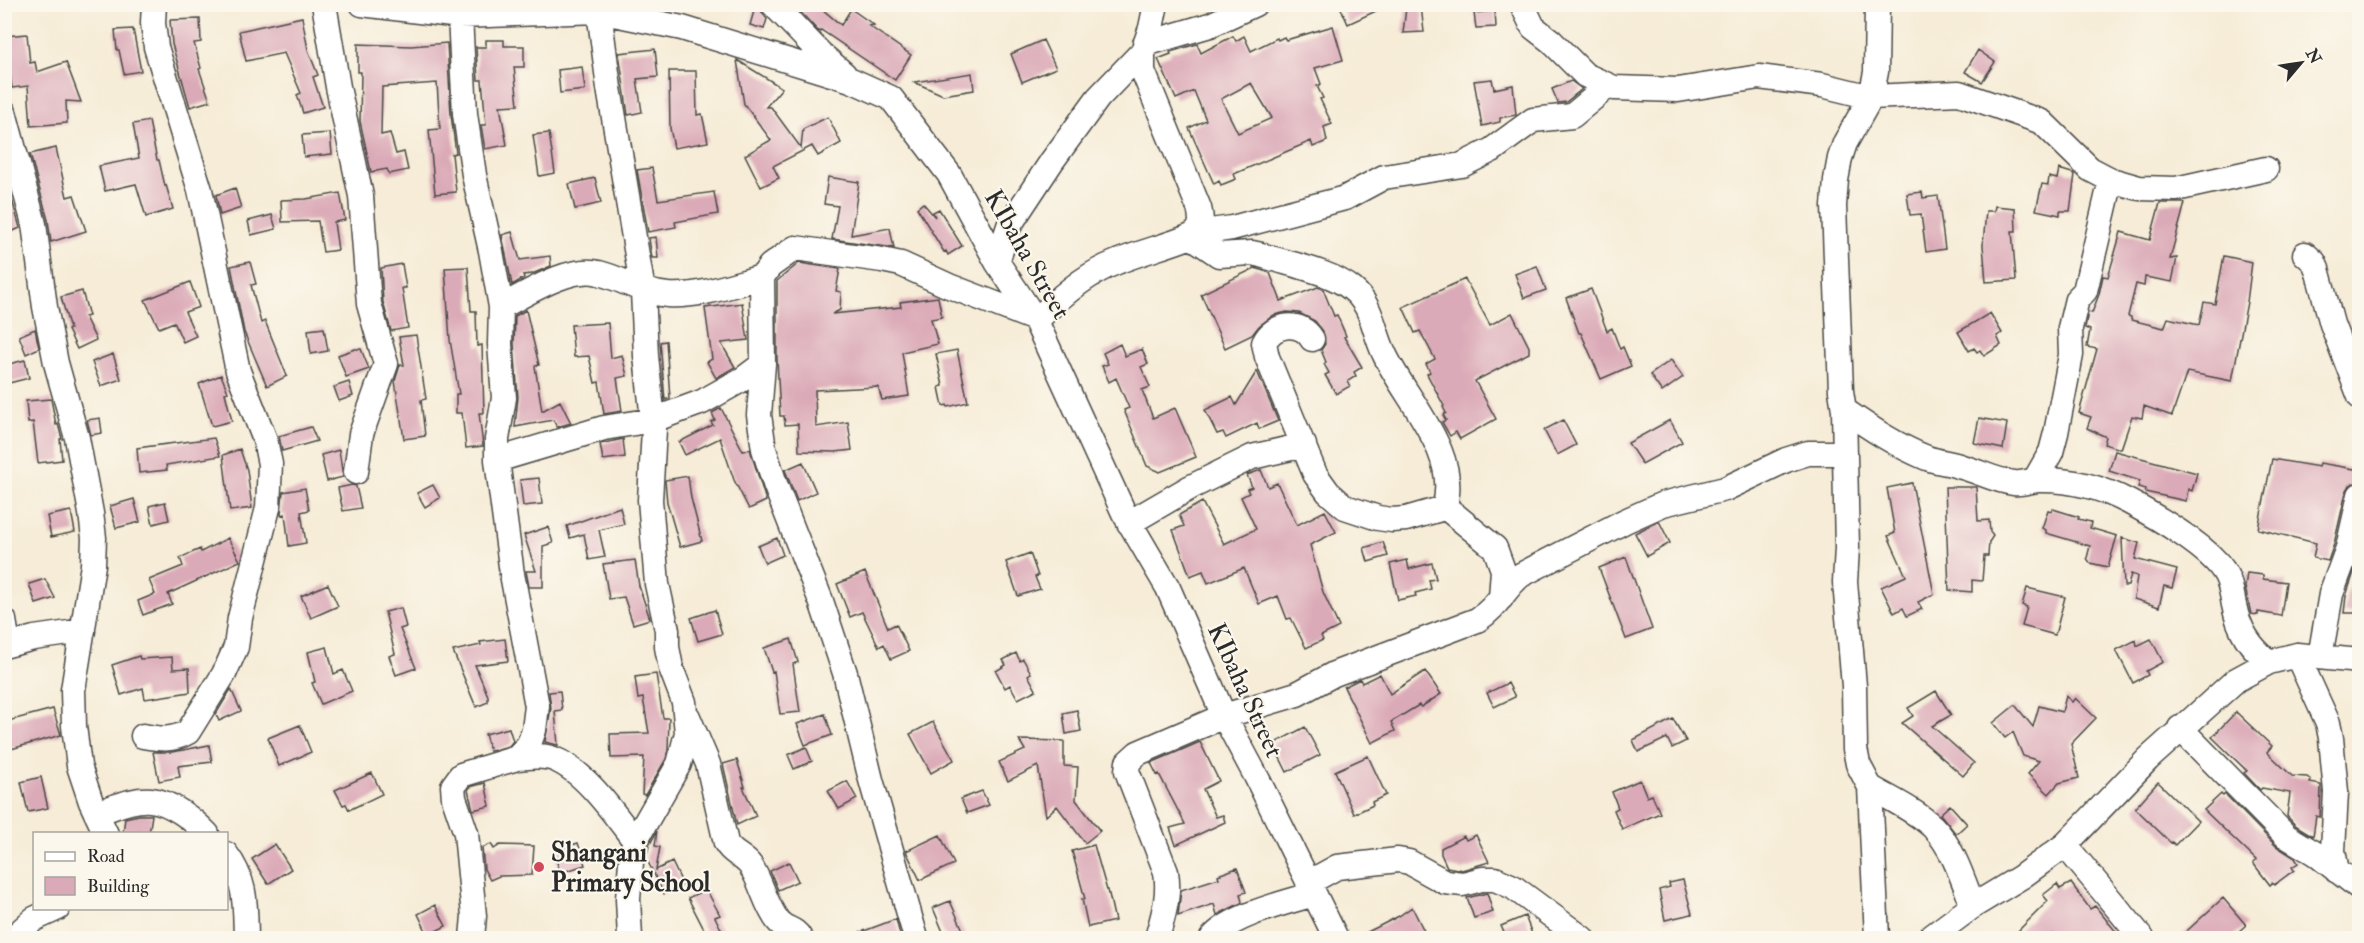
<svg xmlns="http://www.w3.org/2000/svg" width="2364" height="943" font-family="'IM FELL Double Pica',serif">
<style>
.building{fill:#dbaab8;fill-rule:evenodd}
.lines{fill:none;stroke-linecap:round;stroke-linejoin:round}
.minor-casing{stroke:#494845;stroke-width:27}
.minor{stroke:#fff;stroke-width:24}
.poi-dot{fill:#d1495b;stroke:#fbf7ec;stroke-width:2}
.labels{text-anchor:middle;stroke-width:4.5;stroke-linejoin:round;paint-order:stroke}
.street-label{font-size:26px;fill:#2b2b2b;stroke:#fbf7ec}
.poi-label{font-size:26px;font-weight:bold;fill:#2b2b2b;stroke:#fbf7ec;text-anchor:start}
</style>
<rect width="100%" height="100%" fill="#fbf7ec"/>
<filter id="ink" filterUnits="userSpaceOnUse"><feTurbulence type="fractalNoise" baseFrequency=".0167" numOctaves="2"/><feDisplacementMap in="SourceGraphic" scale="12" xChannelSelector="R" yChannelSelector="G"/><feConvolveMatrix kernelMatrix="1 2 1 2 8 2 1 2 1" color-interpolation-filters="sRGB"/></filter>
<filter id="wash" filterUnits="userSpaceOnUse"><feTurbulence type="fractalNoise" baseFrequency=".008" numOctaves="4" result="noise"/><feDisplacementMap in="SourceGraphic" scale="24" xChannelSelector="R" yChannelSelector="G"/><feGaussianBlur stdDeviation="1.35" result="paint"/><feColorMatrix in="noise" values="0 0 0 0 0 0 0 0 0 0 0 0 0 0 0 0 0 1.4 0 .05"/><feComposite in="paint" operator="in"/></filter>
<g filter="url(#wash)">
<rect width="100%" height="100%" fill="#f6ecd7"/>
<g id="blocks">
<!-- building -->
<path class="building" d="M756 4H759L762 13 767 19 764 29 750 25Z
M793 4H816L841 25 851 9 874 25 869 26 911 55 895 80 821 30 819 32Z
M1339 4H1391L1348 24Z
M1421 6 1424 32 1403 33 1406 8Z
M1495 11 1496 27 1476 28 1474 13Z
M302 17 308 50 318 75 313 77 323 107 303 113 297 95 301 93 284 53 246 61 239 31Z
M200 19 201 42 194 43 201 68 199 69 210 101 190 107 172 44 170 20Z
M1333 26 1343 60 1315 68 1321 84 1317 86 1323 98 1320 99 1332 124 1324 127 1327 141 1313 147 1311 141 1234 174 1236 179 1221 185 1219 181 1214 184 1189 128 1206 120 1194 91 1176 99 1158 59 1171 54 1170 52 1197 44 1201 53 1233 36 1236 41 1244 36 1251 51 1277 38 1278 40 1284 37 1286 40ZM1251 83 1272 118 1238 133 1221 99Z
M133 29 141 71 124 74 119 50H117L115 30Z
M27 34 30 63 35 62 37 72 66 62 81 102 66 101 67 123 31 126 28 86 12 88 5 36Z
M486 40H504V46H524V67H514L518 105 500 106 507 145 485 149 481 125H486L482 80H478L476 47H486Z
M1043 40 1056 68 1022 82 1011 54Z
M447 43 451 115 456 153 452 154 456 192 435 194 429 130 440 129 437 83 382 87 381 135 390 133 396 154 404 152 408 170 389 174 387 169 371 172 360 121 361 72H358V44L411 46Z
M655 49 658 77 637 79 642 112 628 115 619 53Z
M1978 50 1995 62 1982 82 1965 72Z
M737 60 782 88 766 107H771L801 148 803 129 828 117 841 143 818 156 812 146 773 166 779 178 761 187 745 155 771 140 744 104Z
M582 67 585 90 560 93 558 70Z
M669 71H696L697 115 702 114 708 142 674 148 670 128Z
M972 73 974 90 943 95 914 82Z
M1492 79 1494 89 1513 85 1516 115 1500 118V122L1482 126 1474 81Z
M1571 81 1582 89 1566 102 1558 103 1552 89Z
M149 121 157 160H159L165 186 166 185 173 209 146 217 136 184 105 191 99 166 139 158 133 124Z
M330 133 332 154 304 157 302 135Z
M549 133 555 173 539 176 533 135Z
M56 148 67 197 74 195 86 231 51 242 48 220 30 154Z
M652 168 658 200 714 192 718 214 675 222 676 227 648 232 637 170Z
M2059 169 2075 174 2070 211H2060V215L2036 210 2042 184 2048 185 2049 177 2057 179Z
M828 177 859 182 851 235 890 228 894 248 832 239 838 206 824 204Z
M595 178 601 203 575 209 569 184Z
M8 186 20 228 4 235V187Z
M235 188 241 208 220 215 216 195Z
M1922 192 1923 198 1938 196 1945 249 1926 252 1921 214 1910 215 1907 194Z
M340 193 345 220 334 222 338 250 323 252 318 221 282 222 281 200 306 199Z
M923 203 935 217 933 212 939 209 962 246 948 255 946 251 944 252 917 208Z
M2160 203H2185L2170 259 2177 258 2172 282 2145 277 2144 286 2136 284 2128 316 2131 317V320L2164 328 2168 318 2199 325 2204 302 2215 304 2224 256 2252 262 2247 302 2232 381 2187 372 2172 416 2144 406 2142 418 2132 416 2121 449 2104 444 2106 437 2087 428 2091 417 2079 413 2097 349 2087 347 2090 330 2085 328 2088 312 2092 313 2099 294 2103 276 2108 277 2121 232 2150 240Z
M1995 206 2015 208 2016 231H2012L2016 280 1986 282 1983 245 1986 211H1994Z
M272 215 276 229 251 235 248 221Z
M512 232 520 260 550 256 551 266 532 274 523 275 524 278 512 285 502 235Z
M656 237 658 258H652L649 238Z
M250 262 256 284 251 285 261 323 265 321 287 376 267 386 244 332 231 266Z
M799 263 840 269 836 291 841 292 840 310 832 314 901 307 900 302 938 297 942 317 931 319 938 344 902 352 909 396 882 400 878 387 815 390 816 427 848 422 852 450 835 452 799 451 798 424 785 425 784 416H780L777 359V281Z
M402 264 406 288H402L408 328 391 331 383 302 381 268Z
M1537 266 1546 290 1524 298 1515 274Z
M468 267 471 311H476L477 346 482 345 484 413H479L483 446 466 448 462 413H456V394H459L450 340 445 268Z
M1255 268 1270 273 1281 301 1318 287 1323 289 1334 316 1337 315 1346 336 1344 337 1362 367 1354 372 1356 376 1348 381 1350 386 1336 394 1325 375 1329 373 1324 364 1326 362 1321 350 1325 344 1323 331 1315 321 1299 313 1287 312 1274 315 1259 326 1252 335 1225 348 1201 294Z
M1465 279 1490 325 1512 313 1529 347V353L1475 381 1496 419 1460 439 1456 432 1450 436 1442 422 1446 420 1443 415 1446 413 1443 407 1444 406 1427 374 1430 372 1426 364 1435 359 1420 331 1415 333 1403 307Z
M190 282 199 307 185 312 196 336 183 342 174 322 159 328 145 300Z
M1591 289 1607 331 1612 328 1620 349 1623 347 1631 366 1601 379 1581 333H1579L1566 298Z
M82 291 89 316 85 317 96 340 77 349 68 330 70 329 61 297Z
M742 303 748 340 721 343 735 367 716 378 707 362 712 359 705 308Z
M526 310 539 365 535 366 542 411 560 401 571 423 557 427 553 420 515 427 518 397 514 344 515 316Z
M1990 313 2002 333 1997 336 2001 345 1984 356 1980 350 1977 352 1974 348 1969 351 1958 332Z
M608 323 611 358 622 355 627 376 617 378 622 411 604 414 599 382 595 383 589 356 574 357 571 325Z
M324 328 328 351 311 354 308 330Z
M35 329 39 348 26 354 19 336Z
M416 335 426 399 421 400 425 436 404 439 395 381 400 365H404L399 337Z
M666 341 670 398 665 400 660 342Z
M1120 344 1125 356 1142 349 1148 364 1141 367 1150 387 1142 390 1153 418 1175 408 1196 457 1160 472 1147 466 1124 410 1129 408 1116 378 1109 382 1102 366 1108 364 1103 353Z
M355 349H361L369 369 346 377 338 355Z
M957 350 968 402 948 407 947 405 943 406 939 387 943 386 936 354Z
M113 354 121 379 101 386 92 362Z
M25 360 29 378 9 383 5 365Z
M1671 360 1683 377 1662 392 1650 375Z
M1257 371 1278 421 1259 429 1257 423 1226 438 1223 432 1217 434 1205 410 1232 397 1236 405Z
M221 375 228 392 225 393 232 421 212 426 199 384Z
M349 382 353 396 339 401 334 387Z
M51 399 56 425 58 424 62 439H60L62 460 38 463 33 422 28 423 26 401Z
M721 408 743 451 750 449 766 501 749 509 734 480 720 438 685 455 679 442 713 425 711 422 715 420 712 413Z
M100 418 102 433 91 435 87 420Z
M1979 418 2007 423 2003 449 1974 443Z
M1563 420 1576 445 1557 455 1544 430Z
M1670 420 1682 442 1642 464 1628 443Z
M311 427 317 441 282 451 279 436Z
M214 438 220 456 166 465 167 470 139 473 137 448Z
M623 439 625 457 603 460 600 444Z
M240 449 247 470 252 508 230 511 223 455Z
M339 450 343 477 327 481 321 455Z
M2115 451 2197 473 2192 491 2188 489 2186 501 2145 492 2146 489 2138 487 2140 481 2109 471Z
M2272 459 2319 467 2320 463 2360 470V481L2350 485 2346 492 2334 544 2328 561 2313 558 2316 543 2258 529Z
M803 462 816 492 797 501 785 470Z
M1261 470 1268 487 1277 483 1297 525 1325 511 1336 532 1310 545 1323 592 1339 627 1321 636 1323 640 1306 648 1291 618 1287 619 1278 596 1259 604 1244 568 1208 583 1203 571 1190 576 1173 530 1184 526 1179 515 1202 502 1224 544 1256 529 1241 497 1249 493 1247 489 1252 487 1247 475Z
M688 476 691 498 702 541 680 547 667 502 665 480Z
M539 478 542 504 523 506 520 480Z
M1912 483 1934 594 1918 602 1922 609 1907 616 1903 608 1894 613 1881 587 1906 576 1888 536 1895 533 1887 488Z
M352 485 356 486 361 508 343 511 338 488Z
M433 485 440 498 425 507 417 493Z
M1945 487H1976L1978 521 1989 520 1990 532 1993 536 1989 542 1988 556H1984L1982 581 1972 580V592L1949 590Z
M305 488 309 510 301 512 306 543 289 546 285 514 282 515 281 513 283 492Z
M134 499 140 522 116 528 110 506Z
M165 502 169 520 153 524 149 506Z
M620 507 624 524 599 530 605 557 589 560 584 534 570 538 567 526Z
M2053 509 2079 517 2078 519 2091 522 2090 528 2117 536 2108 567 2090 563 2087 558 2090 546 2046 533V530L2042 528 2048 510 2052 511Z
M71 511 75 532 51 537 47 516Z
M1659 521 1670 543 1647 556 1635 533Z
M548 527 553 543 543 546V587H529L526 571H536L524 535Z
M228 538 240 561 168 594 172 604 143 615 138 601 155 594 149 580 183 566 180 558 200 549 201 552Z
M777 538 783 555 765 563 758 546Z
M2122 538 2139 543 2135 559 2177 570 2172 588 2164 586 2159 607 2134 599 2137 576 2131 574 2128 586H2124Z
M1383 542 1388 556 1368 562 1364 548Z
M1030 553 1038 576 1035 577 1040 589 1018 596 1006 562Z
M1626 557 1652 629 1626 639 1599 568Z
M635 560 639 586 650 619 633 624 624 597 609 599 603 564Z
M1407 560 1409 569 1432 563 1436 579 1429 580 1431 589 1415 593 1416 596 1398 600 1390 564Z
M2356 566 2360 567V613H2344L2346 596Z
M865 572 888 628 896 624 909 651 891 659 884 644 879 647 862 612 850 617 837 584Z
M2247 573 2263 575V579L2286 582 2281 616 2258 612V615L2251 614 2245 587Z
M45 579 55 598 36 604 29 584Z
M328 584 338 606 311 618 301 596Z
M2027 588 2065 597 2055 635 2022 626 2027 607 2022 605Z
M401 608 406 627 400 629 416 668 396 675 389 656 395 654 385 612Z
M715 610 722 634 698 641 691 618Z
M505 639 508 661 475 665 488 696V702L476 707 453 651 481 645 480 642Z
M791 639 798 662 793 664 800 712 780 714 774 671 772 672 764 648Z
M2151 639 2163 662 2146 671 2148 675 2133 683 2116 650 2136 640 2137 646Z
M327 647 334 674 343 670 352 691 321 704 312 683 315 682 308 652Z
M1016 653 1020 661 1023 659 1031 673 1028 675 1036 690 1018 699 1010 685 1005 688 996 671 1006 665 1003 660Z
M139 656 140 659 172 657 173 669 189 668 190 692 145 699 143 688 121 695 112 665Z
M1425 671 1441 694 1421 707 1419 705 1391 722 1395 731 1372 743 1344 687 1360 679 1362 683 1380 674 1390 694Z
M656 674 663 718H669L668 750 666 759 645 795 642 794 644 757 611 758 610 734 649 733 643 698 638 699 635 677Z
M1508 683 1515 697 1494 707 1487 693Z
M231 689 241 711 219 721 216 714Z
M560 691 562 710 555 711 558 745 545 742 551 708 549 692Z
M1936 691 1951 715 1932 726 1974 763 1963 776 1902 723 1913 716 1908 708Z
M2066 696 2072 702 2075 698 2096 718 2071 744 2079 778 2059 783 2049 794 2028 774 2039 761 2023 756 2013 732 2005 738 1993 723 2015 705 2033 727 2039 706 2062 712Z
M53 709 61 735 4 751V722Z
M1077 710 1081 731 1066 734 1063 713Z
M2236 712 2272 746 2267 752 2292 776 2307 777 2311 780 2310 783 2321 785 2320 817 2316 816 2313 836 2295 825 2287 816 2290 793 2262 788 2260 790 2244 773 2247 771 2212 737Z
M825 714 832 735 805 745 797 724Z
M1673 719 1686 741 1672 748 1667 738 1638 752 1633 740Z
M933 722 954 760 931 773 910 734Z
M300 725 311 752 279 766 268 738Z
M1305 727 1320 755 1287 772 1273 744Z
M509 728 513 741 509 746 490 751 485 734Z
M1019 740 1064 741V766L1078 767 1076 800 1100 831 1085 843 1057 806 1046 816 1038 766 1008 781 999 762 1025 750Z
M1200 742 1219 781 1203 789 1216 817 1223 815 1225 822 1176 845 1170 828 1185 824 1159 774 1157 775 1151 763Z
M209 745 212 762 178 766 180 777 159 781 153 752H173Z
M806 747 812 761 794 769 788 755Z
M1368 756 1386 795 1372 802 1373 805 1354 814 1335 771Z
M737 760 745 787H743L756 816 737 825 723 764Z
M372 773 382 794 349 810 346 804 343 805 335 790Z
M41 777 48 808 28 812 21 782Z
M1640 780 1647 797 1652 795 1660 813 1622 829 1614 810 1618 808 1612 792Z
M847 781 857 799 839 809 828 791Z
M2158 782 2198 821 2175 845 2172 842 2171 843 2135 808Z
M485 783 490 806 473 810 468 790 470 787Z
M982 791 989 805 967 813 961 799Z
M2221 794 2223 796 2225 794 2276 846 2295 858 2298 863 2292 867 2294 870 2274 885 2272 883 2270 885 2253 863 2256 860 2204 810Z
M1950 805 1967 824 1956 834 1940 814Z
M139 815H152L149 834H123L125 818Z
M657 831 655 846 660 847 656 870 672 862 683 885 664 894 646 858 649 846Z
M940 835 954 864 920 880 906 851Z
M1476 835 1489 862 1462 870 1447 867 1441 854V848L1464 836 1466 840Z
M578 843 585 865 560 873 554 851Z
M275 844 291 869 268 884 252 859Z
M491 844 494 849 500 845 534 846 532 875 499 876 490 880 484 869 482 848Z
M1094 845 1108 894H1109L1115 921 1088 927 1082 899H1085L1072 851Z
M789 862 798 881 778 890 770 871Z
M1237 868 1246 892 1240 894 1242 902 1241 903 1217 915 1214 904 1178 916 1181 890 1219 878 1218 875Z
M1683 880 1692 914 1665 920 1659 890 1670 887 1669 883Z
M2071 883 2090 909 2095 906 2122 939H2055L2052 934 2045 939H2010L2048 901 2043 895 2057 884 2060 889Z
M706 889 720 915 715 917 726 939H709L688 898Z
M1487 893 1493 912 1474 918 1467 898Z
M2223 898 2246 925 2230 939H2178Z
M950 901 967 939H946L933 908Z
M435 905 446 926 428 935 418 914Z
M1412 907 1428 939H1354L1399 916Z
M1525 916 1534 939H1507L1501 926Z
M896 919 901 939H849L848 937Z"/>
</g>
</g>
<g filter="url(#ink)">
<use href="#blocks" fill-opacity="0" stroke="#494845" stroke-width="1.5"/>
<g class="lines">
<!-- minor casing -->
<g class="minor-casing">
<path id="minor" d="M324 4 338 87 361 196 369 304 386 364 361 434 356 472
M362 4 460 16 599 11 682 28 851 80 891 98 949 174 997 262 1035 319 1124 513 1168 588 1224 716 1256 776 1336 938
M773 4 821 54 844 74
M1522 4 1533 27 1551 41 1585 75 1614 88 1678 90 1759 77 1822 85 1871 97 1959 93 2042 122 2090 169 2111 180 2139 188 2176 189 2266 169
M599 11 609 88 643 291 646 356 654 429 650 500 657 584 667 630V647L671 668 684 702 687 733 679 764 635 841 631 862 628 899 630 938
M460 16 465 114 474 175 491 251 501 307 500 344 504 398 497 439V460L512 574 537 706 534 730 529 744 517 758 461 775 453 786 454 798 466 833 474 916 472 938
M1145 44 1210 25 1255 4
M4 112 34 224 45 307 56 363 77 438 91 513 94 538 93 565 73 690 74 726 79 766 91 802 106 834
M1196 233 1232 228 1345 198 1384 177 1462 165 1492 150 1533 120 1572 116 1608 86
M1191 236 1219 255 1252 253 1261 255C1288 264 1330 271 1352 289 1373 306 1373 330 1384 353 1404 398 1462 454 1444 508
M2305 254 2314 262 2317 269 2332 324 2360 397
M997 262 1009 226 1052 161 1098 98 1143 51
M501 307C526 294 570 265 599 273 623 279 642 293 668 295 700 297 731 285 762 277
M1042 315C1063 294 1088 273 1117 262 1141 252 1167 246 1191 236 1203 230 1202 219 1199 208L1143 71V51L1151 28 1156 4
M1312 339C1301 320 1273 323 1264 343L1267 357 1315 474 1328 492 1345 507 1378 518 1392 520 1406 519 1444 508 1450 511 1495 548 1503 570 1501 598
M1844 410C1870 428 1897 446 1927 458 1938 462 1951 463 1962 467 1980 472 1996 481 2014 483 2022 484 2029 481 2037 480 2070 479 2099 486 2129 502 2155 516 2213 549 2226 575 2231 584 2232 595 2234 605 2239 630 2250 647 2269 662
M497 460 604 428 653 420 702 402 743 379 763 364
M2035 480 2051 452 2056 433 2071 355 2070 328 2077 299 2085 291 2111 180
M1129 523 1191 487 1252 457 1304 445
M4 620 8 644
M4 646 34 638 83 631
M2297 655 2328 723 2331 738 2336 792 2333 851 2337 871
M2320 657 2331 594 2348 548 2360 495
M688 717 708 764 726 843C731 853 743 856 750 865 762 882 765 905 778 921 785 930 795 928 800 938
M2180 728 2286 836 2316 854 2360 888
M143 736C160 739 172 741 188 732L224 674 236 647 240 618 268 508 270 464 265 440 238 371 200 190 156 47 153 23 154 4
M517 758C529 757 542 754 554 759 585 771 615 815 635 841
M1870 787C1890 799 1915 810 1933 827 1953 847 1963 880 1973 906
M96 813C113 808 133 798 151 800 171 802 194 820 207 834
M2065 845 2142 938
M226 854C247 882 245 905 246 938
M1308 883 1337 867 1398 860 1409 862 1445 882 1463 884 1482 879H1495L1513 887 1582 938
M13 938 34 919 58 908
M916 938 871 780 845 673 821 601 775 484 764 449 759 415 763 364 762 277 770 266 795 248 882 260 901 264 949 286 1035 319
M1157 938C1163 916 1170 896 1166 872L1127 771 1128 762 1138 753 1224 716 1297 694 1334 674 1477 620C1498 607 1503 590 1521 575L1625 521 1663 504 1725 489 1786 460 1808 453H1845
M1212 938C1232 915 1284 903 1314 894
M1877 938 1870 787 1858 764 1855 749 1854 686 1845 582 1847 548 1844 410 1841 391 1834 206 1836 180 1840 158 1845 143 1871 97 1876 72 1877 4
M1930 938 1973 906 2021 877 2065 845 2148 759 2236 680 2269 662 2297 655 2360 661"/>
</g>
<!-- minor -->
<use href="#minor" class="minor"/>
</g>
</g>
<!-- markers -->
<circle class="poi-dot" cx="539" cy="867" r="6"/>
<g class="labels">
<!-- street labels -->
<g class="street-label">
<text transform="translate(1028 254) rotate(60)" y="9">KIbaha Street</text>
<text transform="translate(1246 690) rotate(65)" y="9">KIbaha Street</text>
</g>
<!-- poi labels -->
<g class="poi-label">
<text x="551" y="861">Shangani<tspan x="551" dy="30">Primary School</tspan></text>
</g>
</g>
<!-- margin -->
<rect width="2364" height="943" fill="none" stroke="#fbf7ec" stroke-width="24"/>
<!-- legend -->
<rect x="33" y="832" width="195" height="78" fill="#fbf7ec" stroke="#a8a59f" stroke-width="1.5"/>
<rect x="45" y="852" width="30" height="9" fill="#ffffff" stroke="#a8a59f" stroke-width="1.5"/>
<text x="87" y="862" font-size="18" fill="#2b2b2b">Road</text>
<rect x="45" y="877" width="30" height="18" fill="#dbaab8" stroke="#a8a59f" stroke-width="1.5"/>
<text x="87" y="892" font-size="18" fill="#2b2b2b">Building</text>
<!-- north arrow -->
<g transform="translate(2301 63) rotate(61)" stroke="#fbf7ec" stroke-width="4.5" paint-order="stroke">
<path d="M0-4.5L10 22L0 15L-10 22Z" fill="#2b2b2b"/>
<text y="-9" font-size="16" font-weight="bold" text-anchor="middle" fill="#2b2b2b">N</text>
</g>
</svg>
